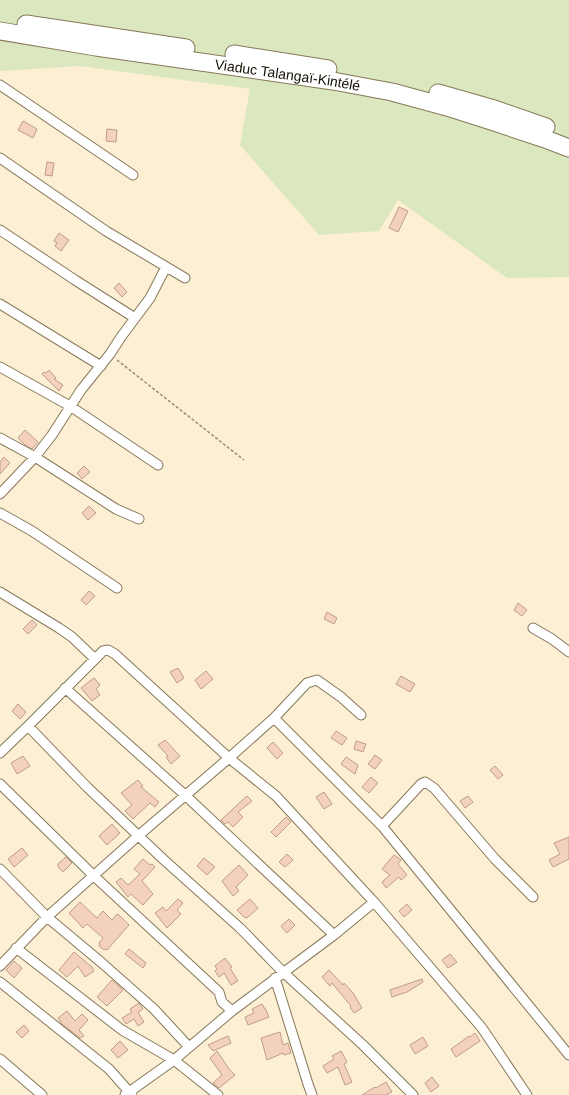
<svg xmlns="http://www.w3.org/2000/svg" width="569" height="1095" font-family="Helvetica,sans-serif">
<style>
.green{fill:#dbe7be}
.building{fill:#f4d1bc;stroke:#be9c89}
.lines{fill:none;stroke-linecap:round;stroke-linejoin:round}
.street-casing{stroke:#877859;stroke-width:11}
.highway-casing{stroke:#877859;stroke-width:19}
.path{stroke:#968c78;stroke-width:1.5;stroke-dasharray:3 2;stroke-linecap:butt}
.street{stroke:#fff;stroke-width:9}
.highway{stroke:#fff;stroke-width:17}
.labels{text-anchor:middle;stroke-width:3;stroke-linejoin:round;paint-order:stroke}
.street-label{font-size:14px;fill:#161105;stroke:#fefefe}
</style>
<rect width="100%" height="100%" fill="#fdefd4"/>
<!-- green -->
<path class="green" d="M0 0H569V277L507 278 398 200 379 231 319 235 240 145 250 89 80 66 0 71Z"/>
<!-- building -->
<path class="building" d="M23 121 37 129 33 138 18 130Z
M107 129 117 130 116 142 106 141Z
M47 162 54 163 52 176 45 175Z
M399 207 408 211 398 232 389 228Z
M59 233 69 240 61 251 55 246 57 243 54 241Z
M119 283 127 292 122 297 114 288Z
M49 370 56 378 54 379 63 385 59 391 42 374 44 372 46 373Z
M25 430 38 442 32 449 25 445 18 438Z
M4 457 10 463 0 474V462Z
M84 466 90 472 82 479 77 473Z
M89 506 96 513 88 520 82 513Z
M89 591 95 596 86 605 81 600Z
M518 603 527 610 522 616 514 610Z
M327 612 337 618 334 624 324 619Z
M32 620 37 625 28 634 23 629Z
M178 668 184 678 177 683 170 672Z
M206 671 213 679 201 689 195 680Z
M401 676 415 684 410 692 396 684Z
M94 678 100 685 96 689 100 695 92 701 81 688Z
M18 704 26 712 20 719 12 711Z
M336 731 347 738 342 745 331 738Z
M165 740 180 756 171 764 166 757 168 756 158 745Z
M356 741 366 744 363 752 354 749Z
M273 742 283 753 277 759 267 748Z
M375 755 382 760 375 769 368 764Z
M23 756 30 766 17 774 11 763Z
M346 757 358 765 355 774 341 764Z
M495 766 503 775 498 779 490 770Z
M371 777 378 783 369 793 362 787Z
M138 780 143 786 141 787 159 802 155 807 150 803 133 819 125 811 132 805 121 793Z
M324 792 332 804 324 809 316 797Z
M247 796 252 801 238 812 243 817 233 827 228 822 225 824 221 820Z
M468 796 473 802 465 808 460 801Z
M286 817 291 822 276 837 271 832Z
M112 824 120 833 107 845 99 836Z
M569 837V859L553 867 549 860 560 854 554 843Z
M22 848 28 855 14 867 8 859Z
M287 854 293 860 285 867 279 862Z
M394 855 401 860 398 864 407 875 401 880 399 877 386 888 382 882 390 875 382 869Z
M66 857 72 863 63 872 58 867V864Z
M204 858 215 867 207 875 197 866Z
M143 859 150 865 152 864 155 867 142 881 153 894 143 905 131 894 128 897 116 882 121 878 128 885 140 874 134 869Z
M239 865 248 875 236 887 239 891 233 896 222 881Z
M178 899 183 903 177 910 181 914 167 928 155 913 163 907 166 911Z
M250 899 258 908 247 918V917L245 918 237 910Z
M80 902 97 918 103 911 112 920 117 914 120 916 129 925 107 950 106 949 104 950 99 946 100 944 99 943 103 938 87 924 83 928 69 913Z
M407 904 412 910 404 917 399 911Z
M289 919 295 925 287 933 281 926Z
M129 949 146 963 143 968 125 954Z
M74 952 92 967 94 971 85 977 78 966 67 977 59 970Z
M450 954 457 962 448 968 442 960Z
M225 958 232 967 230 968 238 981 231 985 224 973 219 977 215 971 217 969 215 966Z
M14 961 22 968 14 978 6 970Z
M329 970 343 985 344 983 353 993 362 1008 354 1013 350 1007 351 1006 332 983 330 986 322 977Z
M422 979 423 982 407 992 392 997 390 990Z
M112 980 123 990 107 1006 97 997Z
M139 1003 143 1009 138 1012 144 1022 138 1026 134 1019 126 1024 122 1018 132 1012 130 1009Z
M262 1004 264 1008H265L269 1017 248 1025 245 1017 254 1013 252 1009Z
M67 1011 75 1021 82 1014 88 1020 79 1030 84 1036 80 1038 62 1024 58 1018Z
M24 1025 29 1031 22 1038 16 1032Z
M280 1032 283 1045 288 1043 291 1053 284 1055 283 1053 267 1060 261 1038Z
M475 1033 480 1041 456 1057 451 1049 469 1036 470 1037Z
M228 1036 231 1043 213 1051 208 1045Z
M423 1037 428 1046 415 1054 410 1045Z
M120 1041 128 1050 118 1058 111 1050Z
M217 1051 229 1069 235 1075 219 1088 213 1083 222 1075 210 1058Z
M341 1051 347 1062 344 1064 352 1082 345 1085 338 1067 327 1073 323 1066 334 1059 332 1056Z
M432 1077 439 1086 431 1092 425 1083Z
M386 1082 392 1092 386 1095H362L375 1087 376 1088Z"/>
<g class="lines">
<!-- street casing -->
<g class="street-casing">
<path id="street" d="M0 85 133 175
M0 158 106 231 185 278
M0 230 75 280 135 318
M0 304 101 366
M0 367 70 406 158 465
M0 438 35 457 116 509 139 519
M0 494 35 457 52 435 81 390 110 354 121 337 150 298 166 267
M0 513 32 531 117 588
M0 592 59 628 72 637 95 659
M533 628 552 639 569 652
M65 688 185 795 334 935
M274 718 382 826 569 1055
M0 753 28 726
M0 784 94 876 219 992 222 1002 232 1011
M382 826 421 784 425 782 434 788 495 859 533 897
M0 869 47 917 102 963 154 1009 189 1047
M16 948 122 1030 174 1060 218 1095
M0 966 47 917 138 836 229 758 274 718 307 683 317 680 341 697 361 715
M275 978 308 1084 312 1095
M0 982 109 1069 132 1095
M0 1059 42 1095
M125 1095 174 1060 232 1011 334 935 374 902
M413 1095 363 1045 283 972 240 928 163 859 87 787 28 726 103 651 108 650 115 654 229 758 276 796 374 902 482 1028 527 1095"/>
</g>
<!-- highway casing -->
<g class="highway-casing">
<g id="highway">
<path d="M26 24 186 48"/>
<path id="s1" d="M0 31 96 47 333 81 392 92 447 107 494 122 548 140 569 148"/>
<path d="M234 54 328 69"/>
<path d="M438 93 494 109 546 127"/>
</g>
</g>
<!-- path -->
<path class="path" d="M117 360 244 460"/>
<!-- street -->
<use href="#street" class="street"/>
<!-- highway -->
<use href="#highway" class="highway"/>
</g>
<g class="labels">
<!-- street labels -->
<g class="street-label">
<text dy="5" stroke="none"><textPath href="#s1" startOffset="291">Viaduc Talangaï-Kintélé</textPath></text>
</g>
</g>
</svg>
